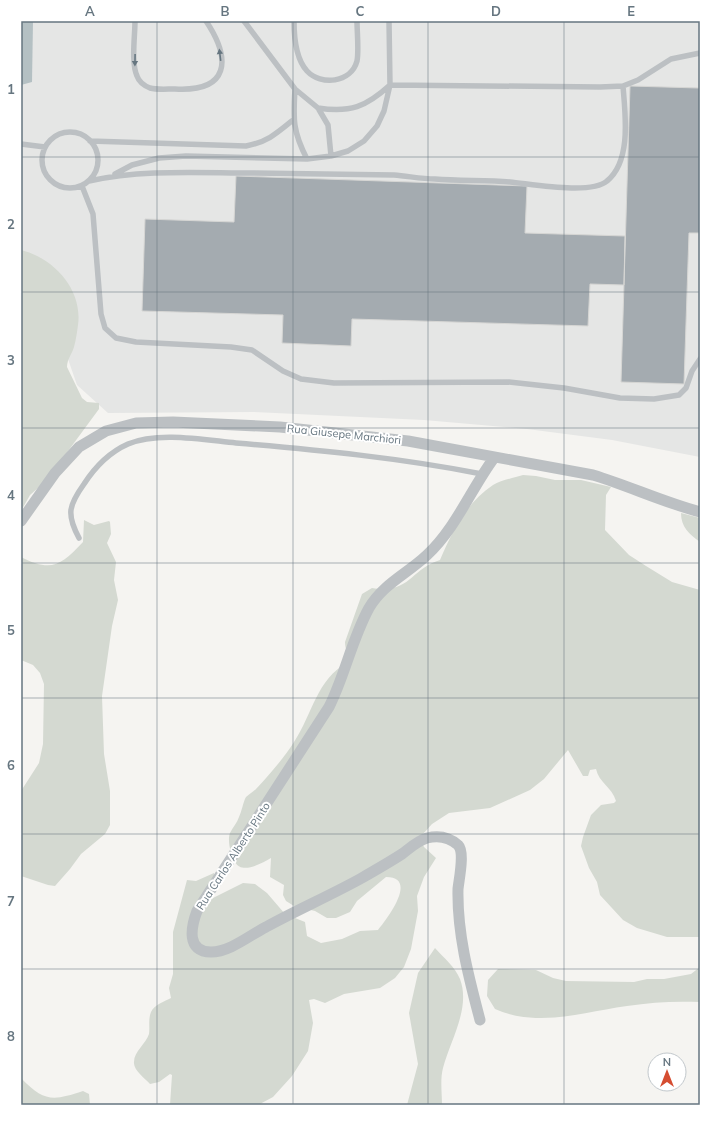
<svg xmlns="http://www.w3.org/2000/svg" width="721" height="1126" font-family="Mulish,sans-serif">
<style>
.built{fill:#e5e6e5}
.green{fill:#d4d9d1}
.water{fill:#b4c0c3}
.building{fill:#a4abb0;stroke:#d6d6d4}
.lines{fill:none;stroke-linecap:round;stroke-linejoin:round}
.lane{stroke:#bcc0c3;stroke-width:5.5}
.street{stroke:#bcc0c3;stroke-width:11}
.oneway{fill:#667680}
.grid{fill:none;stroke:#667680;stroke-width:1;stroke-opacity:0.55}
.labels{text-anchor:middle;stroke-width:4;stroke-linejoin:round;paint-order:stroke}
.street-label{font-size:11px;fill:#667680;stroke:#fff}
.neatline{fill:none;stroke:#667680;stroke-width:1.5}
.grid-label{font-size:13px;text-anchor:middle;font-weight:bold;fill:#667680}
</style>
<rect width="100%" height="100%" fill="#f5f4f1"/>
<!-- built -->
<path class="built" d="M21 21H700V457L612 440 527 429 424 420 254 412 108 413 77 385 60 336 21 266Z"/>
<!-- green -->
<path class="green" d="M21 250C54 258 83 290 78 325 77 332 76 340 74 347 72 354 67 359 67 367L82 398 87 402 99 403V409L46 481 30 495 21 511Z
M523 475 536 476 555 480H581L611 487 606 495 605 530 629 555 646 566 672 582 700 590V937H667L637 928 623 920 600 895 597 882 589 868 581 846 583 837 591 815 601 805 614 803 616 801C612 787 599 783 596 769L590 770 588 776H583L568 750 544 779 530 790 490 808 449 813 432 824 423 834 421 841 424 847 436 858 424 877 417 896 418 911 411 949 404 967 395 978 380 988 344 994 325 1003 314 999 309 1000 313 1023 308 1051 292 1076 273 1097 258 1105H170L172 1075 170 1074 159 1082 150 1084C145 1078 133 1070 134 1062 134 1051 146 1044 149 1034 150 1027 148 1019 151 1012 154 1005 165 1001 171 998L169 988 173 974V932L187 880 196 881 214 873 215 880 209 900 243 883 255 884 267 893 285 914 305 922 307 936 321 943 342 939 360 931 378 930C387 919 419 877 386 877L357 901 350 912 336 918H327L315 911 294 906 286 901 283 895 284 885 270 877 271 858C262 863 242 875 235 862 231 856 227 840 230 833 233 827 237 823 239 817 242 811 243 802 246 797 249 794 253 792 256 789 269 775 284 758 294 742 313 713 316 680 348 662 349 654 345 650 345 642L362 594 372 588C411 594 410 569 440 560 452 532 466 503 493 485 501 480 514 478 523 475Z
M681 513 700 518V542C689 534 681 527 681 513Z
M84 520 94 525 109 521 110 522 111 534 107 543 116 562 114 580 118 600 112 626 102 696 104 754 110 791V825L105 834 81 854 70 869 55 886 48 885 21 876V791L39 763 43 744 44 684 40 673 33 665 21 660V557C52 573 61 565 83 542Z
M435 948C444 958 455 967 460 979 471 1008 450 1041 443 1068 440 1079 442 1094 442 1105H407L418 1064 409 1013 418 973Z
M700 967V1002C675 1001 652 1002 627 1006 583 1012 539 1028 495 1009L487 996 488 980 498 969 536 970 553 978 566 981 634 982 647 979H664L691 974Z
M21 1078C44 1102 53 1101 83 1091L89 1094 90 1105H21Z"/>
<!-- water -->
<path class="water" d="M21 21H33L32 82 21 85Z"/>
<!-- building -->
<path class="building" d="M700 73V233H689L684 384 621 382 630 86 699 88Z
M236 176 527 186 525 233 625 236 624 285 590 284 588 326 352 319 351 346 282 343 283 315 142 311 145 219 234 222Z"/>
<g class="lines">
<!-- lane -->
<path class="lane" d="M135 21C135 36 131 63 137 76 139 82 145 86 150 88 157 90 167 89 175 89 229 92 232 60 206 21
M244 21 295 89 318 108 328 125 331 156
M294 21C294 36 296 59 307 71 321 86 351 83 357 61 359 51 357 32 357 21
M295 89C293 120 293 132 307 159
M318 108C350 113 366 107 390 85L600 87 623 86 638 80 671 59 700 53
M42 160a28 28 0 1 1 56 0a28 28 0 1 1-56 0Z
M90 141 246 146C267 142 276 134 293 120
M21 144 45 147
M115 174 132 165 159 158 186 156 307 159 331 156 348 151 364 141 377 126 384 111 390 85 389 21
M89 181C143 169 199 173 254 173 301 174 348 174 394 175 408 176 421 179 435 179 460 181 485 180 510 182 532 184 591 195 607 181 632 161 625 113 623 86
M82 186 93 214 101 314 105 328 116 338 136 342 231 347 252 350 283 371 301 379 334 383 509 382 564 388 620 398 654 399 679 395 686 388 692 371 700 359
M79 538C66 514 69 505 84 484 95 467 110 452 128 444 158 431 205 440 236 443 319 450 401 458 482 474"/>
<!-- street -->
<path class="street" d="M21 521 55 473 79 447 106 431 136 423 173 422 280 427 408 441 593 475C629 486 663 502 700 512
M480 1020C469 978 457 934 458 889 459 879 465 852 458 845 449 837 439 835 427 838 417 841 410 848 402 854 388 863 374 871 360 879 329 896 297 910 266 927 250 935 230 952 211 952 186 952 191 927 197 911L329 707C345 675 352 639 369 608 383 584 407 574 427 555 456 528 471 489 494 458"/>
</g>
<!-- one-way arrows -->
<defs><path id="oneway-solid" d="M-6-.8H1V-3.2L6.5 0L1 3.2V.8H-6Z"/></defs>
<g class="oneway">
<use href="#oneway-solid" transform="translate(220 55) rotate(-97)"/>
<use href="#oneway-solid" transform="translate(135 60) rotate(91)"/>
</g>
<!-- grid -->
<path class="grid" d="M157 21V1105M293 21V1105M428 21V1105M564 21V1105M21 157H700M21 292H700M21 428H700M21 563H700M21 698H700M21 834H700M21 969H700"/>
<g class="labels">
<!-- street labels -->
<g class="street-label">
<text transform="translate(344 434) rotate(6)" y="4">Rua Giusepe Marchiori</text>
<text transform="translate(233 856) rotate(-57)" y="4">Rua Carlos Alberto Pinto</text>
</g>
</g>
<!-- border -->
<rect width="721" height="1126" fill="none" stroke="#ffffff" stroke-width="44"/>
<!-- north arrow -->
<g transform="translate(667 1072)"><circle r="19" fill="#ffffff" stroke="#c2c8cc"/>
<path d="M0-3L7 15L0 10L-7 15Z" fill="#d54d31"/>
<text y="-6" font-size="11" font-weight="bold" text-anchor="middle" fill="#667680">N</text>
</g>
<rect x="22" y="22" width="677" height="1082" class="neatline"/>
<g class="grid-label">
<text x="90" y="16">A</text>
<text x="225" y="16">B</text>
<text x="360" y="16">C</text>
<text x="496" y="16">D</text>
<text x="631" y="16">E</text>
<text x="11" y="94">1</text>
<text x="11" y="229">2</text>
<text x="11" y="365">3</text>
<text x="11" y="500">4</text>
<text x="11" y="635">5</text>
<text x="11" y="770">6</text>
<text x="11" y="906">7</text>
<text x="11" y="1041">8</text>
</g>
</svg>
